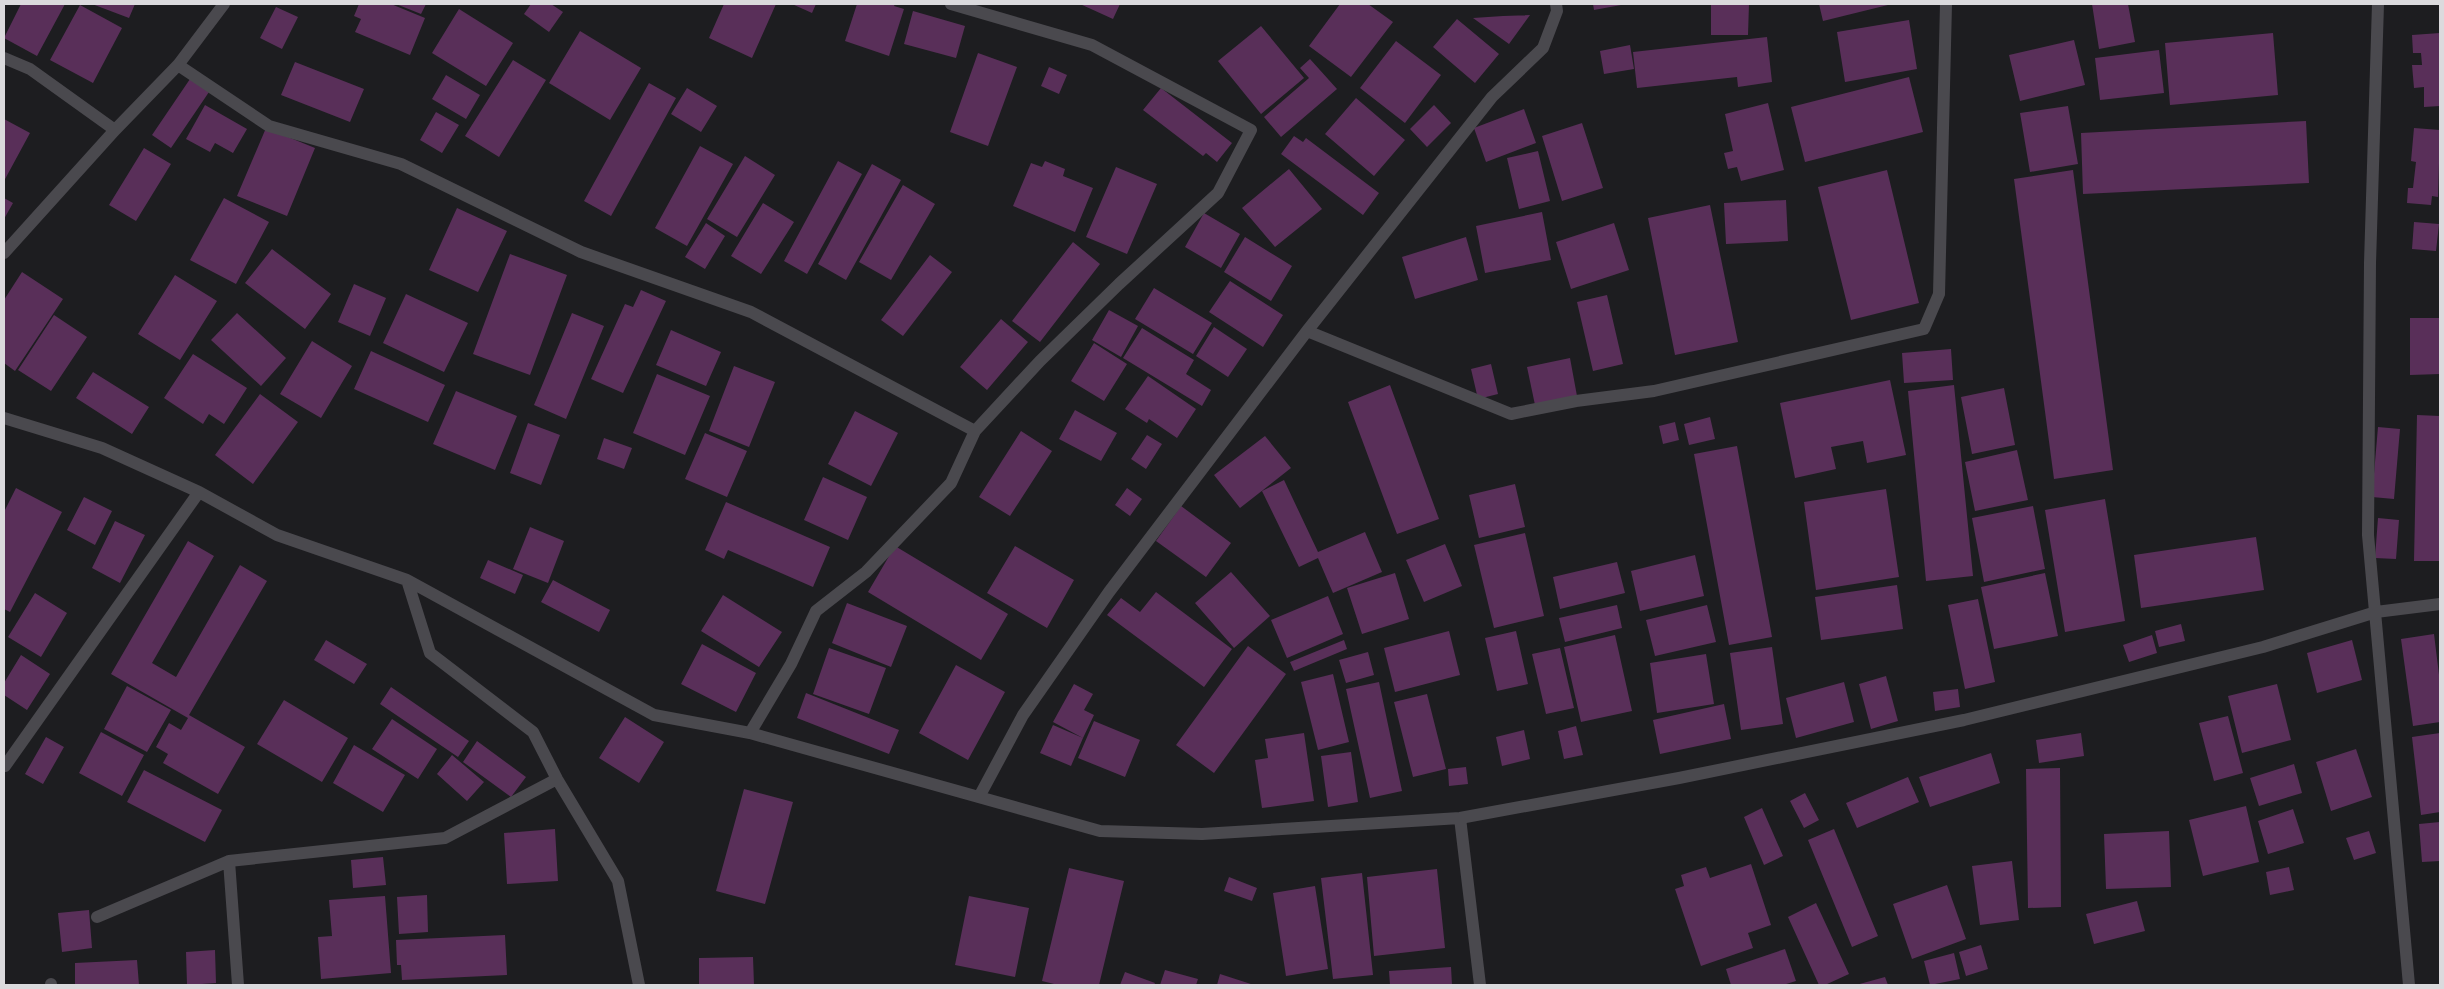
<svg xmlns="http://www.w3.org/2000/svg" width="2444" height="989" font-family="Overpass,sans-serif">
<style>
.building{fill:#592f59}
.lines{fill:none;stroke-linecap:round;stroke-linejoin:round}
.minor{stroke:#4a494e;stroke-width:12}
</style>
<rect width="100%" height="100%" fill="#1d1d20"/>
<!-- building -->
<path class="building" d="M21 4H65L37 56 4 38Z
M92 4H135L129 18Z
M359 4H391L425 18 410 55 355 32 361 19 354 16Z
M396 4H426L421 14Z
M531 4H551L563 12 549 32 524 14Z
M724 4H776L752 58 709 38Z
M792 4H816L812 13Z
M857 4H895L894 6 904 9 889 56 845 41Z
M1080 4H1120L1113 19Z
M1340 4H1368L1393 22 1351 77 1309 46Z
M1593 4H1621V5L1594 10Z
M1711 4H1749L1748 35H1711Z
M1819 4H1892L1823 21Z
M2092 4H2128L2135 42 2099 49Z
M80 5 122 28 93 83 50 60Z
M276 7 298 17 282 49 260 38Z
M459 9 513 43 486 86 432 53Z
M913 11 965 26 956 58 904 44Z
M1530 15 1509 44 1473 18 1503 16Z
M1457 19 1499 54 1475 83 1433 47Z
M1909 20 1917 69 1845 82 1837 32Z
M1261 26 1304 78 1261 114 1218 61Z
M580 31 641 68 610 120 549 83Z
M2273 33 2278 95 2170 105 2165 43Z
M2440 33V106L2424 107V87L2414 88 2412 65H2422L2421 53H2413L2412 35Z
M1767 37 1772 82 1738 87 1737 77 1637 88 1633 52Z
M2074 40 2085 85 2020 101 2009 55Z
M1396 41 1441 75 1405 123 1360 88Z
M1630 45 1634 69 1604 74 1600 51Z
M2159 50 2164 93 2100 100 2095 58Z
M978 53 1017 67 988 146 950 132Z
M1310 59 1337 89 1281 137 1264 117 1309 78 1300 68Z
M513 60 546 80 499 157 465 136Z
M295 62 364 89 350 122 281 95Z
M1049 67 1067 75 1059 94 1041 86Z
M446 75 480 95 466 119 432 99Z
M1909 77 1923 132 1805 162 1791 107Z
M190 79 209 92 171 148 152 135Z
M649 83 676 98 611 216 584 201Z
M687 88 717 106 701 132 671 114Z
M1161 88 1232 143 1217 162 1206 153 1203 156 1143 110Z
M1356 98 1405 140 1374 176 1325 134Z
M1768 103 1784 170 1741 181 1737 167 1728 169 1724 153 1733 151 1725 114Z
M205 105 247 129 233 153 215 143 210 152 186 139Z
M1434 105 1451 123 1427 147 1410 129Z
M2068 106 2078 164 2030 172 2020 113Z
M1524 109 1536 143 1486 162 1474 128Z
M436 112 459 125 442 153 420 140Z
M4 119 30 133 4 181Z
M2306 121 2309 183 2083 194 2081 133Z
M1582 123 1603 188 1562 201 1542 136Z
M266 128 315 148 287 216 237 196Z
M2414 128 2440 130 2438 197 2432 196 2431 205 2407 203 2408 188H2413L2416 162 2411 161Z
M1294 136 1303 142 1306 138 1379 193 1363 215 1281 154Z
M700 146 733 164 687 246 655 228Z
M144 148 171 164 136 221 109 205Z
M1538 151 1550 201 1519 209 1507 158Z
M745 156 775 175 737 237 707 219Z
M838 161 862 174 807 274 784 261Z
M1045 161 1065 169 1063 176 1093 188 1075 232 1013 206 1031 163 1042 167Z
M872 164 901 180 846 280 818 264Z
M1116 167 1157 184 1127 254 1086 237Z
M1289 169 1322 209 1275 247 1242 208Z
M1887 170 1919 303 1851 320 1818 187Z
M2073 170 2113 470 2054 479 2014 179Z
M903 185 935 204 891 280 859 262Z
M4 198 13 203 4 219Z
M224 198 269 222 236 284 190 260Z
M1786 200 1788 241 1726 244 1724 203Z
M763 203 794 222 761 274 731 256Z
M1710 205 1738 342 1675 355 1648 218Z
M457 208 507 231 478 292 429 270Z
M1542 212 1551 260 1485 273 1476 226Z
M1204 213 1240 234 1221 268 1185 247Z
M2414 222 2439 224 2436 251 2412 249Z
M706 223 725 236 705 269 685 257Z
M1614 223 1629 270 1571 289 1556 242Z
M1245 237 1292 266 1271 301 1224 272Z
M1466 237 1478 280 1415 299 1402 257Z
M1073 242 1100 264 1040 342 1012 321Z
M272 249 331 294 305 329 245 283Z
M510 254 567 275 530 375 473 354Z
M930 255 952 272 903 336 881 320Z
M22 272 63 299 15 371 4 363V300Z
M175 275 217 301 180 360 138 334Z
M1230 281 1283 315 1263 347 1209 312Z
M354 284 386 298 370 336 338 322Z
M1154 288 1212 323 1193 354 1135 319Z
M641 290 666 301 623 393 591 379 625 304 633 307Z
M406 294 468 323 444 372 383 343Z
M1607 295 1623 364 1593 371 1577 302Z
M1109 310 1138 326 1121 357 1092 340Z
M237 313 286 358 261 386 211 340Z
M572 313 604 326 566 419 534 405Z
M54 315 87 337 51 391 18 370Z
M2410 318H2440V374L2410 375Z
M1001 319 1028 342 987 390 960 367Z
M1214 327 1247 349 1228 377 1196 356Z
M1142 328 1194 360 1186 374 1211 390 1202 406 1123 358Z
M671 330 721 352 706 386 656 365Z
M312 341 352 366 321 418 280 394Z
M1094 343 1127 364 1104 401 1071 381Z
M1951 349 1953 380 1904 383 1902 353Z
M371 351 445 385 428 422 354 389Z
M193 354 247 388 224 424 209 414 203 424 164 398Z
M1570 358 1577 396 1535 405 1527 367Z
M1491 364 1498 394 1478 399 1471 369Z
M734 366 775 382 749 447 709 431Z
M93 372 149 407 132 434 76 398Z
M657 374 710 396 685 455 633 433Z
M1148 376 1196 409 1177 438 1149 419 1147 423 1125 409Z
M1890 380 1906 455 1867 463 1863 441 1831 447 1836 469 1795 478 1780 403Z
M1390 385 1439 519 1397 534 1348 402Z
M1954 385 1973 576 1926 581 1908 391Z
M2004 388 2015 445 1972 454 1961 397Z
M456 391 517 416 495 470 433 444Z
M260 394 298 422 253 484 215 455Z
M1075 410 1117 433 1101 461 1059 439Z
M855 411 898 433 871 486 828 464Z
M2417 415 2440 416V561H2414Z
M1710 417 1715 439 1689 445 1684 424Z
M1675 422 1679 440 1663 444 1659 426Z
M528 423 560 435 541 485 510 473Z
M2378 427 2400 429 2394 499 2372 497Z
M1021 431 1052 451 1010 516 979 497Z
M705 433 747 451 727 497 685 479Z
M1147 435 1162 444 1146 469 1131 459Z
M1265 436 1291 468 1240 508 1214 475Z
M604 438 632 448 624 469 597 459Z
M1737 446 1772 637 1729 645 1694 454Z
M2017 450 2028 500 1975 511 1965 462Z
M823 477 867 497 848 540 804 520Z
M1284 480 1318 552 1365 532 1382 572 1333 593 1318 558 1299 567 1262 491Z
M1515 484 1525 527 1479 538 1469 495Z
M16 488 62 512 10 612 4 609V512Z
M1127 488 1142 499 1130 516 1115 505Z
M1886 489 1899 577 1816 590 1804 502Z
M84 497 112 511 95 545 67 530Z
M2105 499 2125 621 2065 632 2045 510Z
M726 502 830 547 813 587 728 550 724 559 705 550Z
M1181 506 1231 543 1206 577 1156 541Z
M2033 506 2045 569 1984 582 1972 518Z
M2378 518 2399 520 2396 559 2375 558Z
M115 521 145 535 120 583 92 568Z
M530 527 564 541 548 583 513 569Z
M1525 533 1544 616 1494 628 1474 545Z
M2256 537 2264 590 2141 608 2134 555Z
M188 541 214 556 152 663 176 677 240 565 267 581 189 715 245 747 218 794 163 763 168 754 156 747 169 723 181 730 188 718 111 674Z
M1445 544 1462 586 1424 602 1406 560Z
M895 546 1008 614 981 660 868 592Z
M1015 546 1074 580 1047 628 987 593Z
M1695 555 1704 596 1640 611 1631 571Z
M488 560 523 575 515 594 480 578Z
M1617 562 1625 593 1560 609 1553 577Z
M1231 572 1270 616 1234 648 1195 603Z
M1395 573 1409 619 1362 634 1347 588Z
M2045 573 2058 636 1994 649 1981 587Z
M553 580 610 610 599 632 541 602Z
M1897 585 1903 629 1821 640 1815 597Z
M1156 592 1232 649 1204 687 1107 615 1121 598 1140 612Z
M35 593 67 613 41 657 8 637Z
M723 595 782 632 759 667 701 631Z
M1328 596 1343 634 1287 658 1271 620Z
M1978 599 1995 682 1965 689 1948 605Z
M847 603 907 626 891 667 832 643Z
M1617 605 1622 628 1565 642 1559 618Z
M1707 605 1716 642 1655 656 1646 620Z
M2181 624 2185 641 2159 647 2155 631Z
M1449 631 1460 675 1395 692 1384 648Z
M1516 631 1528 684 1497 691 1485 638Z
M2434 634 2440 683V722L2413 726 2401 639Z
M1615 635 1632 711 1581 722 1564 647Z
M2152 635 2157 653 2129 662 2123 645Z
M326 640 367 664 354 684 314 660Z
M1344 640 1347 649 1294 671 1290 662Z
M2352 640 2362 680 2317 693 2307 653Z
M702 644 756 673 736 712 681 684Z
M1248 646 1286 674 1214 773 1176 745Z
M1772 647 1783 724 1741 730 1730 653Z
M829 648 886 668 869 714 813 694Z
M1560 648 1574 708 1546 714 1532 654Z
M1368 652 1374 675 1346 683 1339 660Z
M1706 654 1714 704 1657 713 1650 663Z
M21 655 50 674 27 710 4 695V683Z
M956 665 1005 692 968 760 919 733Z
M1333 674 1349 742 1318 750 1301 682Z
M1886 676 1898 721 1871 729 1859 684Z
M1379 682 1402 791 1370 798 1346 689Z
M1844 682 1854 722 1796 738 1786 698Z
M1074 684 1093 694 1084 710 1094 715 1083 738 1053 722Z
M2277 684 2291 740 2242 753 2228 696Z
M127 686 171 710 147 752 104 729Z
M391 687 469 741 458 757 380 704Z
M1958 689 1960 707 1935 711 1933 692Z
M806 693 899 730 889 754 797 718Z
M1427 694 1446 769 1413 777 1394 702Z
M284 700 348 738 322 782 257 744Z
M1724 704 1731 739 1660 754 1653 720Z
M2228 716 2243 773 2214 781 2199 723Z
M625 717 664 742 639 783 599 758Z
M392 719 437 749 418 779 372 749Z
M1094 721 1140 740 1125 777 1078 758Z
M1053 725 1083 738 1071 766 1040 753Z
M1576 726 1583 755 1564 759 1558 731Z
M1524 730 1530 759 1502 766 1496 737Z
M101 732 144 755 122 796 79 773Z
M1304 733 1314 801 1262 808 1255 760 1268 758 1265 739Z
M2081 733 2084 756 2039 763 2036 740Z
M2440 733V812L2421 815 2412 737Z
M46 737 64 747 43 784 25 774Z
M477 741 526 777 511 797 463 762Z
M354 745 405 775 383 812 333 783Z
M2356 749 2372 797 2331 811 2316 762Z
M1351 752 1358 802 1328 807 1321 756Z
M1991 753 2000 783 1930 807 1919 777Z
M452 755 484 782 467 801 437 774Z
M2294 764 2302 793 2259 806 2250 778Z
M1466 767 1468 784 1449 786 1448 769Z
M2060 768 2061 907 2028 908 2026 769Z
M144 770 222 810 205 842 127 802Z
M1908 777 1919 802 1857 828 1846 803Z
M744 789 793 802 765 904 716 891Z
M1805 793 1819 820 1804 828 1790 801Z
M2246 806 2259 862 2203 876 2189 820Z
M1762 808 1783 856 1764 865 1744 817Z
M2293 809 2304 843 2268 854 2258 821Z
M2440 822V861L2422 862 2419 824Z
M555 829 558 881 507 884 504 833Z
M1834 829 1878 936 1852 947 1808 840Z
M2169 831 2171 887 2106 889 2104 834Z
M2369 831 2376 853 2354 860 2346 838Z
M383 857 386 885 353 888 351 860Z
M2012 861 2019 920 1980 925 1972 866Z
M1751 864 1771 925 1748 933 1753 948 1701 966 1675 889 1684 886 1681 875 1706 867 1710 878Z
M2289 867 2294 890 2270 895 2266 872Z
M1069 868 1124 881 1099 985H1058L1042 981Z
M1437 869 1445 948 1374 956 1367 877Z
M1362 873 1373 975 1333 979 1321 878Z
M1229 877 1257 888 1252 901 1224 891Z
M1947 885 1966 939 1912 959 1893 904Z
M1315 886 1328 969 1286 976 1273 893Z
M427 895 428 932 399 934 397 897Z
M385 896 391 973 321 979 318 937 332 936 329 900Z
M969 896 1029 908 1015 977 955 965Z
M2137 901 2145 931 2094 944 2086 914Z
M1816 903 1849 974 1825 985H1819L1788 917Z
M89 910 92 948 62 952 58 913Z
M505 935 507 975 402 980 401 965H397L396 940Z
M1981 945 1988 969 1966 976 1959 952Z
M1785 949 1796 981 1783 985H1731L1726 969Z
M215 950 216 983 187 985 186 952Z
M1954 953 1960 979 1930 985 1924 961Z
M753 957 754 985H699V958Z
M137 960 139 985H75V963Z
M1451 967 1452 985H1390L1389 971Z
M1165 970 1198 979 1196 985H1160Z
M1125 972 1155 983 1154 985H1120Z
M1220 974 1254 985H1217Z
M1885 977 1888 985H1856Z"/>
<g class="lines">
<!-- minor -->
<path class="minor" d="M2378 4 2370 263 2368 535 2409 985
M4 58 30 69 115 130
M178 65 269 126 401 164 581 252 751 312 975 431
M4 253 115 130 178 65 224 4
M1307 331 1511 414 1576 401 1654 391 1924 329 1939 294 1946 4
M4 418 102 448 199 492 277 535 407 580 430 653 533 732 557 779 618 881 639 985
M407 580 654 715 750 733 1100 831 1202 834 1460 818 1679 778 1964 720 2263 647 2376 612 2440 604
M750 733 791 664 816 611 866 572 951 483 975 431 1040 361 1119 284 1218 193 1251 130 1092 45 951 4
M5 766 199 492
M979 797 1023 715 1109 592 1307 331 1492 97 1543 48 1557 11 1556 4
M1460 818 1480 985
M229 861 238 985
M97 917 229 861 445 838 557 779
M51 985V984"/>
</g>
<!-- border -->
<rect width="2444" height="989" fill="none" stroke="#dbdadd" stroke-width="10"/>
</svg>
